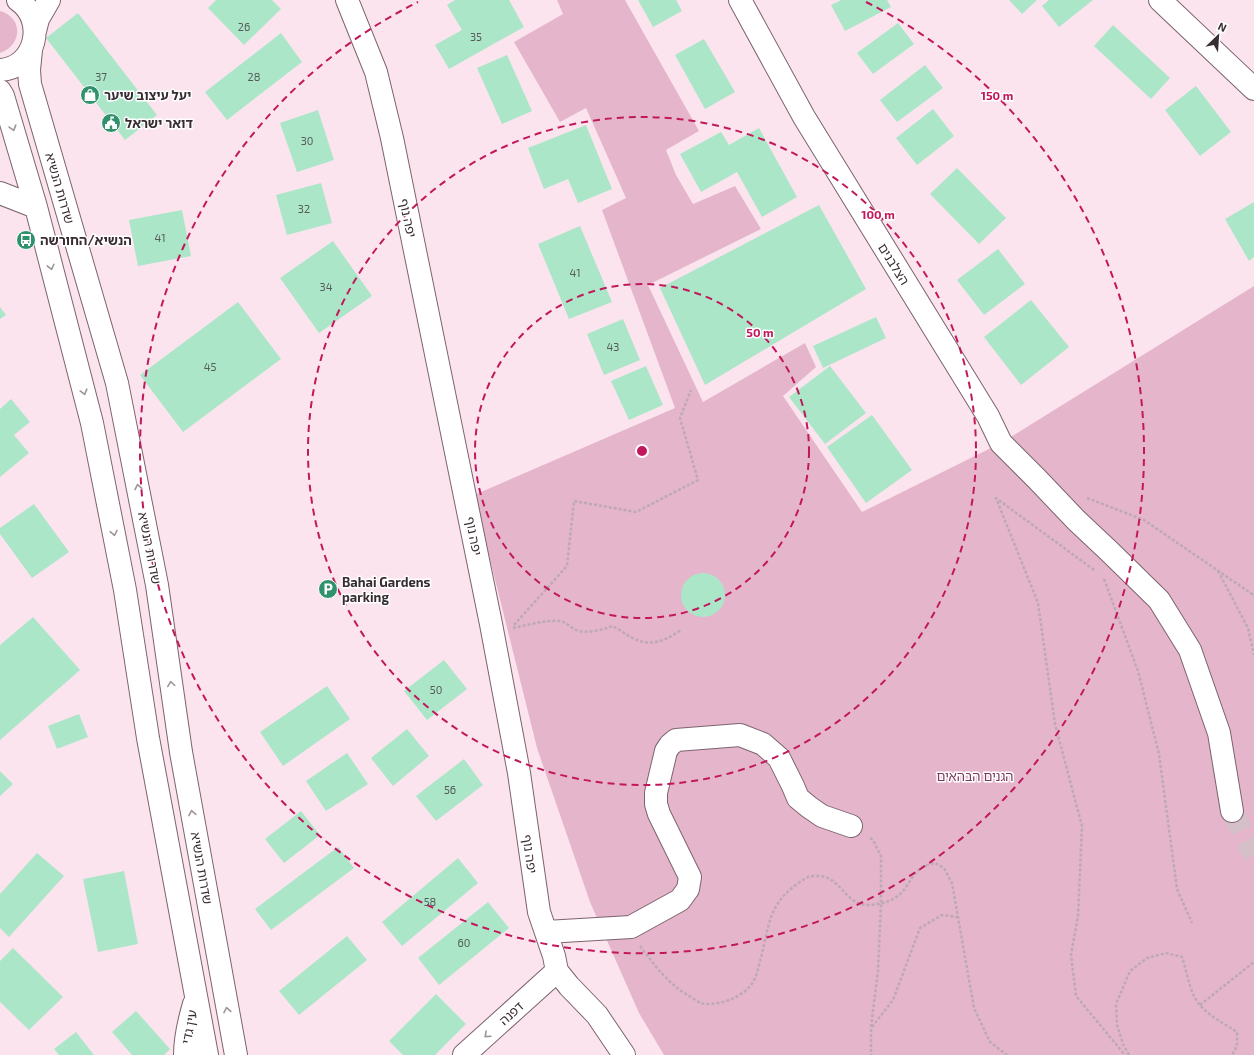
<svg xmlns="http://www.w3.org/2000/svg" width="1254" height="1055" font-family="'Exo 2','Noto Sans Hebrew',sans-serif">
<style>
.green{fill:#e5b6cb}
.building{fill:#abe6c9}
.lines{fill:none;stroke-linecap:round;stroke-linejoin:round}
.minor-tunnel{stroke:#d5bfc8;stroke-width:22;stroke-dasharray:22 11;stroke-linecap:butt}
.minor-casing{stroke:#7c636e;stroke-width:24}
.path{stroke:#bda9b2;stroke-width:2.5;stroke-dasharray:3 2;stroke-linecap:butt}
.minor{stroke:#fff;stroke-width:22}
.oneway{stroke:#9c9698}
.ring{fill:none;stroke:#c2185b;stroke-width:2;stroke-dasharray:7 5}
.labels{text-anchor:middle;stroke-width:3;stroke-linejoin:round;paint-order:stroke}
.number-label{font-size:11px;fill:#555b58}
.poi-label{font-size:13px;font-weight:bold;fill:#382d32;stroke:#fff;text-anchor:start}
.street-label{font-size:13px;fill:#382d32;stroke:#fff}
.park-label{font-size:13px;fill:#7a385a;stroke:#fff}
.centre{fill:#c2185b;stroke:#fff;stroke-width:2}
.ring-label{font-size:12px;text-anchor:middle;font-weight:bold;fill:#c2185b;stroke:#fff;stroke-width:3;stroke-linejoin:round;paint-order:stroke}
</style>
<rect width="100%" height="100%" fill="#fce4ee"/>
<!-- green -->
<path class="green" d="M557 0H625L699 131 666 150 676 175 693 204 735 186 761 229 648 285 703 402 805 343 816 367 783 396 862 512 1001 443 1254 286V1055H664L639 1013 590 902 537 748 474 495 675 408 602 210 626 198 586 108 560 122 514 42 563 14Z
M0 11C23 17 23 45 0 53Z"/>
<!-- building -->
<path class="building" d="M216 0H272L281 9 244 45 208 8Z
M455 0H509L524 27 449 69 435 45 462 30 447 5Z
M638 0H676L682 11 653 27Z
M841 0H887L891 7 845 31 831 5Z
M1009 0H1037L1022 14Z
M1049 0H1093L1059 27 1042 6Z
M78 13 157 115 125 140 46 38Z
M898 23 914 44 873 74 857 53Z
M1113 25 1170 78 1151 99 1094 46Z
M281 33 302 62 227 120 205 92Z
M704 39 735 92 705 109 675 55Z
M507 55 532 111 502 124 477 68Z
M925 65 943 88 897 122 880 100Z
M1196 86 1231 132 1200 156 1165 110Z
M933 109 954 136 917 165 896 138Z
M318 110 334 160 297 172 280 123Z
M586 125 612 189 578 203 568 179 544 189 528 148Z
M759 128 797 197 762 217 737 172 701 192 680 154 721 132 729 145Z
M957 168 1006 218 979 244 930 194Z
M321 183 332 223 287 235 276 195Z
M1254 202V257L1249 261 1225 219Z
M819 205 866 289 705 385 660 288Z
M182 210 191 256 138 266 129 220Z
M580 226 612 302 569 319 538 244Z
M333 241 372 296 319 333 280 278Z
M998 249 1025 284 984 315 957 280Z
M1031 300 1069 347 1021 385 984 337Z
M238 302 281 359 183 432 140 375Z
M0 307 6 315 0 319Z
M876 317 886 338 823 368 813 346Z
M623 319 640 360 604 375 587 334Z
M646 366 663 405 629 420 611 381Z
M830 366 866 413 825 444 789 397Z
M11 399 30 422 14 435 29 453 0 477V409Z
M872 415 912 470 866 503 827 447Z
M34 504 69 552 32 578 0 534V528Z
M681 595a22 22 0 1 1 44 0a22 22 0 1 1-44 0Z
M33 617 80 670 0 740V645Z
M444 660 467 689 427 720 404 691Z
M327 686 350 719 283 766 260 732Z
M79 714 88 737 57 749 48 726Z
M407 729 429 756 393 786 371 758Z
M347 753 368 784 326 811 306 781Z
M464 759 483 785 436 821 416 796Z
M0 771 13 784 0 796Z
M301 811 320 835 284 863 265 839Z
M338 847 354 868 271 930 255 909Z
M37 853 64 876 9 937 0 928V894Z
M458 858 478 883 402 946 382 922Z
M124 871 138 944 98 952 83 879Z
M488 902 509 928 439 985 418 958Z
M347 936 367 960 299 1015 279 991Z
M13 948 63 997 29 1030 0 1002V961Z
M436 994 466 1024 435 1055H403L389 1041Z
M136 1011 170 1049 164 1055H132L112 1032Z
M76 1032 94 1055H59L54 1049Z"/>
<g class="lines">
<!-- minor-tunnel -->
<path class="minor-tunnel" d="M1232 811 1254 855"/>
<!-- minor casing -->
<g class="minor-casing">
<path id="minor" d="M347 0 376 72 392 138 491 624 519 773 539 912 554 956 557 971 569 986 597 1015 624 1055
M740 0 804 117 988 416 1001 443 1037 479 1076 520 1110 552 1159 600 1190 650 1219 733 1232 811
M1160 0 1254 89
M35 31 38 19 49 0
M31 50 29 70 30 84 117 383 157 585 181 752 236 1055
M0 70C36 68 47 20 18 0
M0 91 3 96 36 207 92 423 125 590 148 738 207 1055
M0 193 36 207
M546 932 631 927 680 900 688 889 690 877 659 814 656 804V793L666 751 670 745 676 740 740 735 763 744 779 758 793 786 798 798 809 807 822 816 851 826
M185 1055C185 1038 189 1021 194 1004
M464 1055 557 971"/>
</g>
<!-- path -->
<path class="path" d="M1087 498 1144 520 1252 594 1254 597
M1094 570 996 498 1038 603 1055 724 1082 826 1078 916 1071 955 1076 996 1125 1055
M1218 571 1248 628 1254 655
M1104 579 1138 671 1159 754 1177 889 1192 923
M514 625 567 566 574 501 636 512 698 480 680 418 691 390
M513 628C528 625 544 620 560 621 566 622 570 627 576 630 584 634 604 630 612 626 619 629 625 634 631 637 650 648 665 641 681 630
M870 838 873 840 881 856V904L878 971 871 1027V1055
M640 946C655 966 669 985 691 997 694 999 698 1002 701 1003 709 1006 726 1002 734 998 742 994 751 988 755 978 758 972 759 964 761 958 770 919 770 899 808 877 810 876 813 876 816 876 841 875 844 904 867 905 882 905 898 900 906 887 911 880 914 873 921 868 925 865 931 864 935 863L944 868 952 883 974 1008 990 1042 1007 1055
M1200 1005 1254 962
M872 1027 893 1000 920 928 942 915 957 917
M1129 1055 1123 1044 1117 1025 1116 1004 1130 971 1147 958 1166 953 1182 957C1186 969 1189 986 1194 996 1202 1013 1222 1022 1237 1032V1046L1232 1055"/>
<!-- minor -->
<use href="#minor" class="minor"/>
</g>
<!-- one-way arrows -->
<defs><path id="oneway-chevron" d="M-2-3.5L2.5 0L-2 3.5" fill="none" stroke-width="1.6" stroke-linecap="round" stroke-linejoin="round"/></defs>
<g class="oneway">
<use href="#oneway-chevron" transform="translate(13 128) rotate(74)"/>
<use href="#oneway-chevron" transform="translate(51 267) rotate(76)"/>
<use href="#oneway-chevron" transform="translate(84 392) rotate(75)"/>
<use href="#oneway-chevron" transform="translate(138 487) rotate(-101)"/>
<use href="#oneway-chevron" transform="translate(114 533) rotate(79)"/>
<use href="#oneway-chevron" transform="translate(171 684) rotate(-98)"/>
<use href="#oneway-chevron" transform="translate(192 813) rotate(-100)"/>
<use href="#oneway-chevron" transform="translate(227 1010) rotate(-100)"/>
<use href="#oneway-chevron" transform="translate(487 1035) rotate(138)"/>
</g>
<!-- distance rings -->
<g class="ring">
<circle cx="642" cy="451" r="167"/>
<circle cx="642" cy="451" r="334"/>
<path d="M866 2A502 502 0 1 1 418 2"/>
</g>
<!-- icons -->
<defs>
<g id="shop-disc" transform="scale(1)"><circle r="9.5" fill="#30926c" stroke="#fff"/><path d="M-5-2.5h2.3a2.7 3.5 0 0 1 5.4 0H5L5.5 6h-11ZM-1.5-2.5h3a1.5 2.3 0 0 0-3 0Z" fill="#fff"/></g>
<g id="civic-disc" transform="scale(1)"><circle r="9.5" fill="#30926c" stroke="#fff"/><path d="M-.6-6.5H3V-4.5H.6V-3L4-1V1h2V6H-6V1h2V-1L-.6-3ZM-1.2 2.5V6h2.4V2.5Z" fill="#fff"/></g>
<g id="bus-disc" transform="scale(1)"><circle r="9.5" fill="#30926c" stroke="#fff"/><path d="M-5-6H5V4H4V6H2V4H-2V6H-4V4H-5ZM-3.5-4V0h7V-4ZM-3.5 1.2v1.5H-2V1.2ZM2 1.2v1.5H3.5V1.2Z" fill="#fff"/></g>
<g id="parking-disc" transform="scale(1)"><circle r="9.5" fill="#30926c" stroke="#fff"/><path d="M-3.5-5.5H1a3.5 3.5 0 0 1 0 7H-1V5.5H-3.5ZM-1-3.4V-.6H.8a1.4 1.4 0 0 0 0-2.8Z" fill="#fff"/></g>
</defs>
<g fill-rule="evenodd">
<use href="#shop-disc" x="90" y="95"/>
<use href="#civic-disc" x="111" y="123"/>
<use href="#bus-disc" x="26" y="240"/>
<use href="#parking-disc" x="328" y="589"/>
</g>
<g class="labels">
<!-- number labels -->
<g class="number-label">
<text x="244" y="31">26</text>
<text x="476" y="41">35</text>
<text x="101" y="81">37</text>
<text x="254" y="81">28</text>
<text x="307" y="145">30</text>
<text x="304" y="213">32</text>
<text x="160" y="242">41</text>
<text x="575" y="277">41</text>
<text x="326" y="291">34</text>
<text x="613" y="351">43</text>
<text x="210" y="371">45</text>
<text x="436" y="694">50</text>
<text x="450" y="794">56</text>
<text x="430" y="906">58</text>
<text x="464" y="947">60</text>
</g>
<!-- poi labels -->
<g class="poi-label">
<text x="104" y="100">יעל עיצוב שיער</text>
<text x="125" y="128">דואר ישראל</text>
<text x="40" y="245">הנשיא/החורשה</text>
<text x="342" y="587">Bahai Gardens<tspan x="342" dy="15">parking</tspan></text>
</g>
<!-- street labels -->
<g class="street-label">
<text transform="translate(60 188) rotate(74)" y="5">שדרות הנשיא</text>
<text transform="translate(408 218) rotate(78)" y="5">יפה נוף</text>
<text transform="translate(894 264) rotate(58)" y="5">הצלבנים</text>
<text transform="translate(474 536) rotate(79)" y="5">יפה נוף</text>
<text transform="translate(150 548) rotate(79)" y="5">שדרות הנשיא</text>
<text transform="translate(530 854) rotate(82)" y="5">יפה נוף</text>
<text transform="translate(202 868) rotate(80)" y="5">שדרות הנשיא</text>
<text transform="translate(511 1013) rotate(-42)" y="5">דפנה</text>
<text transform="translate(189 1027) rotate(-79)" y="5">עין גדי</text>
</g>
<!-- park labels -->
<g class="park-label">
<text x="975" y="781">הגנים הבהאים</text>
</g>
</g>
<circle cx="642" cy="451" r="6" class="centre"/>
<g class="ring-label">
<text x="997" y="100">150 m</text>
<text x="878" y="219">100 m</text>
<text x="760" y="337">50 m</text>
</g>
<!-- north arrow -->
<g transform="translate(1218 36) rotate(25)" stroke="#ffffff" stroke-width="3" paint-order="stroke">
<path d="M0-3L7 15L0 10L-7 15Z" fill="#382d32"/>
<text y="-6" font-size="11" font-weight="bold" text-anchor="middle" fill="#382d32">N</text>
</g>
</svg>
